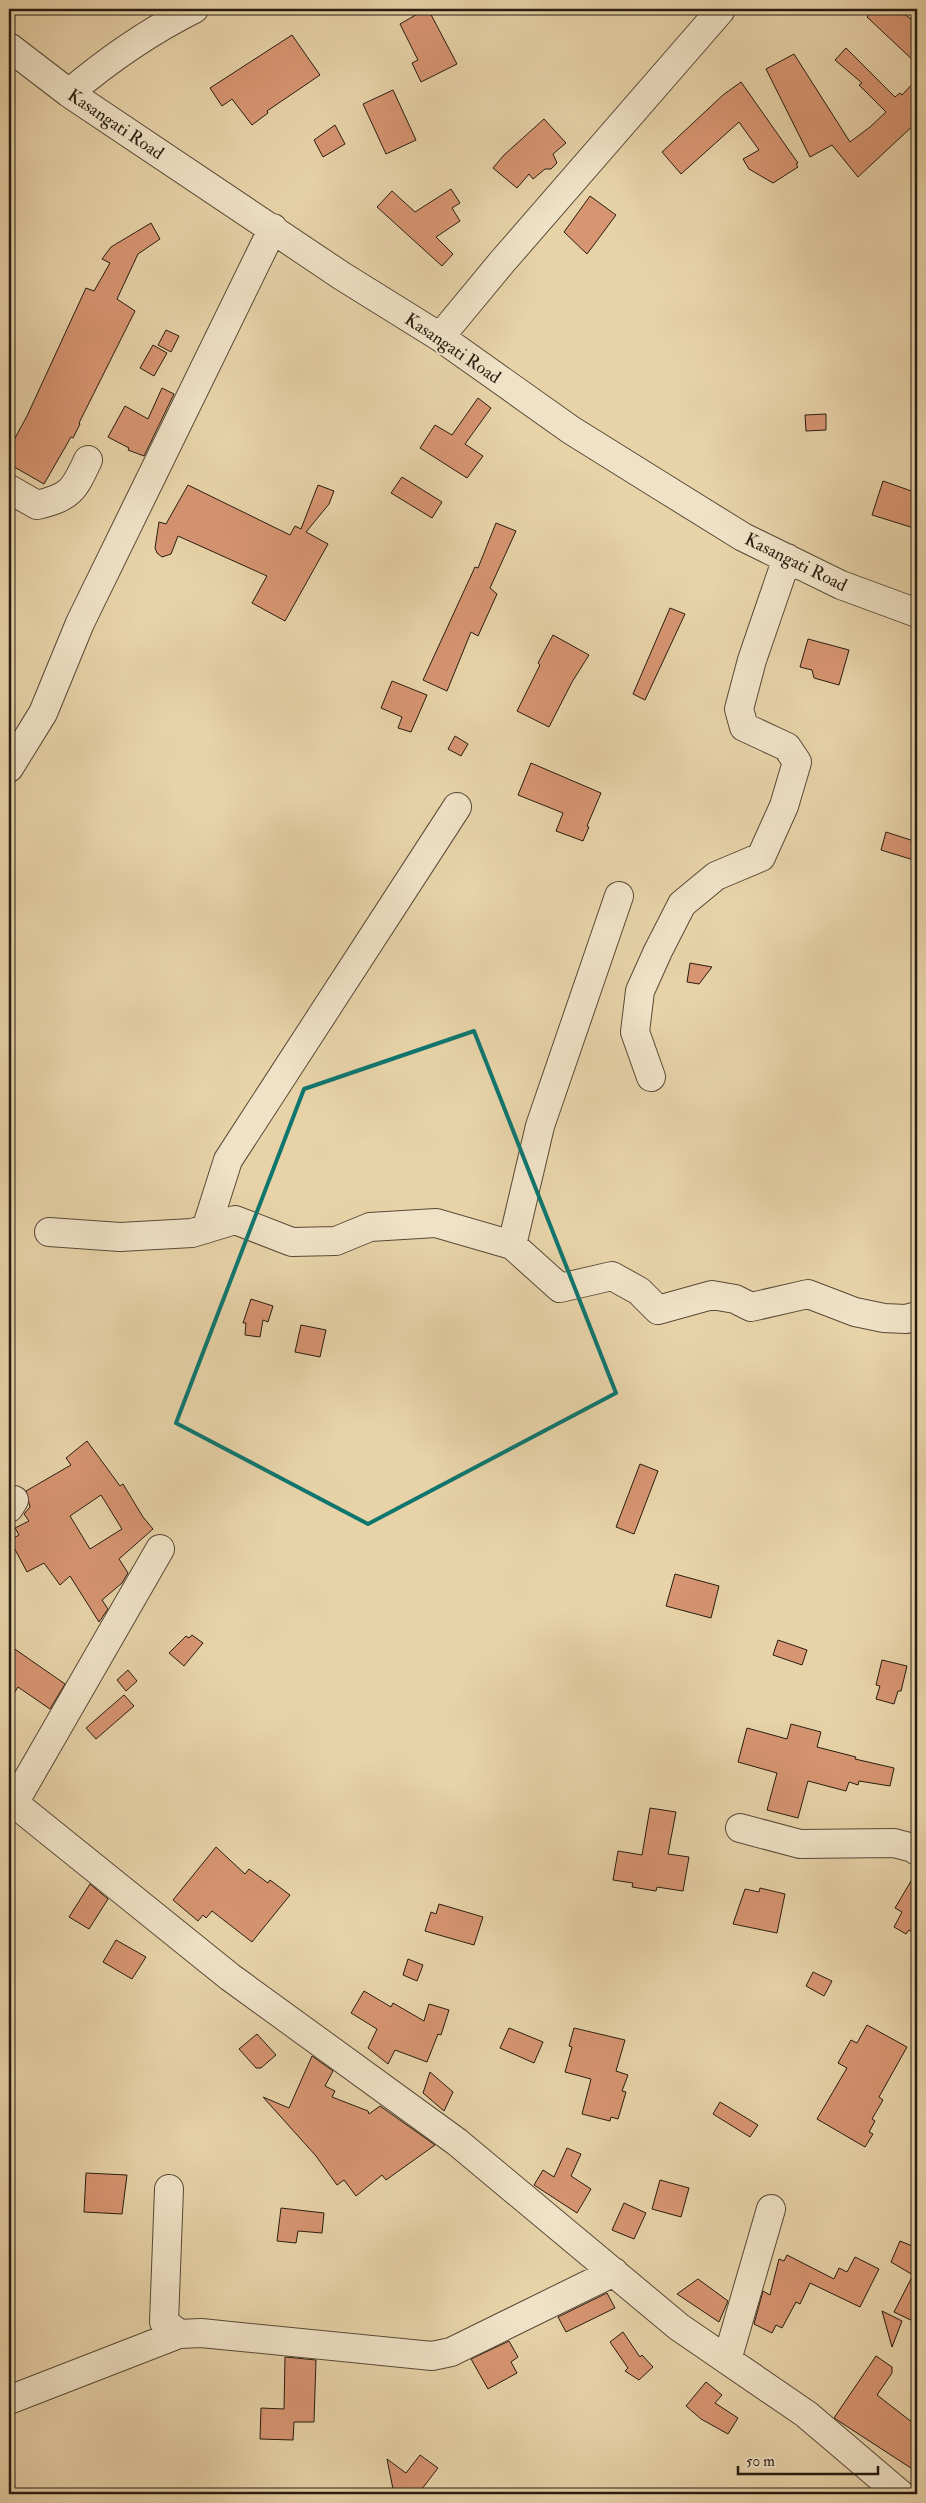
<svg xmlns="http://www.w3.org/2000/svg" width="926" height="2503" font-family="'IM FELL Double Pica',serif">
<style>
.building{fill:#d79572;stroke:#271c10;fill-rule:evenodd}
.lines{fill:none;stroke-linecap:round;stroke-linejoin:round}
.minor-casing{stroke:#574a36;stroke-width:30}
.minor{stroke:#f0e2c7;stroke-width:28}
.marked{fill:none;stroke:#0f766e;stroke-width:4;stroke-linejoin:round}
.labels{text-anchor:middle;stroke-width:4;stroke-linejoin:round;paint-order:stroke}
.street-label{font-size:18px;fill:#271c10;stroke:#f0e2c7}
</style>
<rect width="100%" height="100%" fill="#e8d3a9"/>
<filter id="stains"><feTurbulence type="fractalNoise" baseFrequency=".004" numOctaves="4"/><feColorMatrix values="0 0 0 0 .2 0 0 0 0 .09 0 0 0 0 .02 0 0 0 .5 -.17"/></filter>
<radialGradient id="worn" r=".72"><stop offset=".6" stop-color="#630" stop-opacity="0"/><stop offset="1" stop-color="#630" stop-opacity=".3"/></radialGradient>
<!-- building -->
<path class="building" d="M426 9H428L457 64 421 82 412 63 418 60 400 24Z
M874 9H898L917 24V64L867 17Z
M292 35 320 75 267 111 268 113 252 125 232 99 222 106 210 88Z
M846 48 895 97 900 93 902 95 917 79V122L858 177 832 145 810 157 766 69 794 54 850 142 870 127 886 112 859 85 862 83 835 60Z
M741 82 798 163 796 164 798 167 773 183 749 169 743 159 759 150 739 122 681 174 662 152 723 95Z
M393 90 416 140 386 154 363 104Z
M544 119 566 143 553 154 557 163 551 169H545L533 179 529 174 517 188 493 168 504 155Z
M335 125 345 144 323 157 314 140Z
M451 189 460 203 452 208 460 221 436 237 453 254 442 266 377 207 392 191 415 212Z
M590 196 616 215 587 254 564 232Z
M151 223 160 239 138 254 117 299 135 311 79 423 80 424 73 438 71 437 44 484 9 464V449L27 416 86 288 94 291 110 263 102 259 111 247Z
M166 330 179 336 171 352 158 345Z
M153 345 167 353 154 376 140 368Z
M162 388 174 394 144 456 128 450 129 448 108 437 125 406 148 419Z
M478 398 491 408 465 444 483 456 467 478 420 448 435 425 452 435Z
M826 414V430L806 431 805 415Z
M402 477 442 502 432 518 391 493Z
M883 481 917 493V529L872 515Z
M188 485 290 535 295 526 301 529 318 485 334 491 329 504 306 532 328 544 285 621 252 603 267 576 178 536 171 554 162 557 157 553 155 548 159 522 166 524Z
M496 523 516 531 490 588 497 594 478 636 471 632 447 691 423 680 475 567 478 568Z
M670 608 685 614 645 700 633 694Z
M553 635 589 655 572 682 549 727 517 711 540 665 538 663Z
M808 639 849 650 839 685 814 678 812 670 800 667Z
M392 681 427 695 411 732 398 728 402 717 381 708Z
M455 736 468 744 461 756 448 749Z
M531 763 601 793 587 826 589 827 583 841 556 831 563 813 518 795Z
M886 832 917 842V861L881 850Z
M690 963 712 967 699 984 687 982Z
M251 1299 273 1306 268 1322 263 1320 260 1337 245 1335 246 1323H243Z
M301 1325 326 1330 320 1357 295 1352Z
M87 1441 120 1486 123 1484 143 1517 153 1529 119 1559 128 1573 122 1583 102 1600 108 1609 99 1622 70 1576 60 1585 44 1563 27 1572 10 1540 19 1535 15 1528 29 1521 24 1514 30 1507 26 1491 71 1465 66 1458ZM101 1495 122 1529 90 1549 70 1516Z
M640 1464 658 1471 634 1534 616 1527Z
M675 1574 719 1586 711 1618 666 1606Z
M192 1635 203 1643 184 1666 169 1653 186 1636 189 1638Z
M778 1640 807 1650 802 1665 773 1655Z
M9 1645 65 1684 50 1709 18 1687 9 1701Z
M882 1660 907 1666 901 1691H898L894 1704 876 1699 880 1686 876 1685Z
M128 1670 137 1681 126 1691 117 1680Z
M124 1695 134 1706 96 1739 86 1728Z
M791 1724 821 1732 817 1747 856 1757 855 1759 894 1768 890 1786 859 1781 858 1785 849 1782 846 1791 808 1781 798 1818 767 1810 777 1773 738 1762 747 1728 787 1739Z
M650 1808 676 1812 668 1854 689 1857 683 1891 657 1887 656 1891 632 1887 633 1883 613 1880 618 1851 642 1855Z
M216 1847 245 1874 249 1869 268 1883 270 1880 290 1895 252 1942 212 1911 206 1918 203 1915 198 1921 173 1900Z
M917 1871V1935L909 1930 906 1934 894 1927 902 1912 895 1908Z
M90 1884 108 1899 89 1929 69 1917Z
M760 1888 785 1894 777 1933 733 1924 745 1889 759 1892Z
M439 1904 483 1917 474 1945 425 1931 431 1912 436 1914Z
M116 1940 146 1957 132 1979 103 1962Z
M408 1959 423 1965 417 1981 403 1975Z
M813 1972 832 1981 824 1996 806 1986Z
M364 1991 391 2007 393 2003 424 2021 429 2004 449 2010 441 2035 438 2034 427 2062 395 2050 388 2064 368 2048 377 2029 351 2013Z
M867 2025 907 2047 879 2097 883 2100 872 2119 875 2121 869 2132 873 2134 865 2147 817 2119 847 2068 838 2063 851 2040 857 2043Z
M509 2028 543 2042 534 2063 500 2048Z
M574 2028 625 2040 616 2071 628 2075 622 2091 626 2092 618 2119 611 2117 610 2121 582 2114 591 2079 565 2072 572 2047 569 2046Z
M257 2034 276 2055 261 2068H256L239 2049Z
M312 2056 333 2071 325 2086 335 2091 332 2097 368 2111 369 2114 380 2106 435 2145 386 2180 382 2175 356 2196 344 2180 337 2185 316 2156 263 2097 289 2108Z
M430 2072 453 2092 444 2111 423 2093Z
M720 2102 758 2125 750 2137 713 2114Z
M567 2148 581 2154 571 2176 591 2189 577 2213 534 2185 543 2170 554 2177Z
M86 2173 127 2175 122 2214 84 2212Z
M660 2180 689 2188 681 2217 652 2209Z
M624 2203 646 2213 634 2239 612 2230Z
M281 2208 324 2213 322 2233 298 2231 296 2243 277 2241Z
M900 2241 917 2248V2323L894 2312 913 2275 891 2262Z
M787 2255 834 2279 839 2268 847 2272 855 2257 879 2269 860 2307 810 2283 800 2304 796 2302 782 2328 776 2325 772 2333 754 2324 763 2291 770 2295 779 2259 784 2261Z
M698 2279 728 2301 719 2322 677 2294Z
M607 2293 615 2308 566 2332 558 2317Z
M882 2311 902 2321 892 2347Z
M623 2332 640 2357 642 2355 653 2367 639 2380 625 2371 628 2368 610 2342Z
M509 2341 518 2357 511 2362 517 2373 488 2389 471 2359Z
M876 2356 892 2367V2373L877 2395 917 2426V2472L834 2418Z
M285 2357 316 2360 314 2422H294L293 2440 260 2439 261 2408 284 2409Z
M706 2382 722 2395 715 2403 738 2418 728 2434 701 2419 686 2406Z
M420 2455 438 2468 418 2494H394L387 2459 406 2473Z"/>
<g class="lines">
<!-- minor casing -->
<g class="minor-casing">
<path id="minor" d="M9 47 69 93 342 276 440 337 571 430 664 488 743 537 841 585 917 613
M69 93C108 60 148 32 194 9
M440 337 502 262 720 11
M9 489 37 505C71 497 74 490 88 460
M9 768 43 713 80 623 273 228
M651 1077 635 1032 640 991 658 951 682 904 716 876 761 857 784 806 797 762 787 747 744 727 739 709 752 660 787 558
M206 1229 228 1160 457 807
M49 1232 120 1237 192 1233 235 1220 292 1242 336 1241 370 1227 436 1223 512 1245 560 1288 612 1276 639 1291 658 1310 712 1295 735 1299 751 1307 808 1294 855 1312 884 1318 906 1319 917 1316
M512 1245 540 1126 619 896
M9 1508 14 1500
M9 1799 230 1977 457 2142 679 2327 806 2414 900 2494
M9 1804 14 1803 160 1549
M740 1828 800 1844 894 1843 913 1848 917 1851
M169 2189 164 2322 179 2334
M727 2360 771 2209
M9 2400 179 2334 201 2333 432 2356 451 2352 614 2272"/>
</g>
<!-- minor -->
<use href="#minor" class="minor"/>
</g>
<!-- marked area -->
<path class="marked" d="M474 1031 616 1393 368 1524 176 1423 304 1089Z"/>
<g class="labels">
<!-- street labels -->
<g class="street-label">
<text transform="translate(116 124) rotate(34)" y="6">Kasangati Road</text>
<text transform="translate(453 348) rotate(34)" y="6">Kasangati Road</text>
<text transform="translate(796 562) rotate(26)" y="6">Kasangati Road</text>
</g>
</g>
<!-- margin -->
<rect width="926" height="2503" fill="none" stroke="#e8d3a9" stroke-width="30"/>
<rect x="10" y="10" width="906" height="2483" fill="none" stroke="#271c10" stroke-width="2.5"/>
<rect x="15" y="15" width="896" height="2473" fill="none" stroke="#271c10"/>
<!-- scale -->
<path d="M738 2466v8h140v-8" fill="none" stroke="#271c10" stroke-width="2.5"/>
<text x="746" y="2466" font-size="15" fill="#271c10" stroke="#f0e2c7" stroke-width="4" paint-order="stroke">50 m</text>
<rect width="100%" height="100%" filter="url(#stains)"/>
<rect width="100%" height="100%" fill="url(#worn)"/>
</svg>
